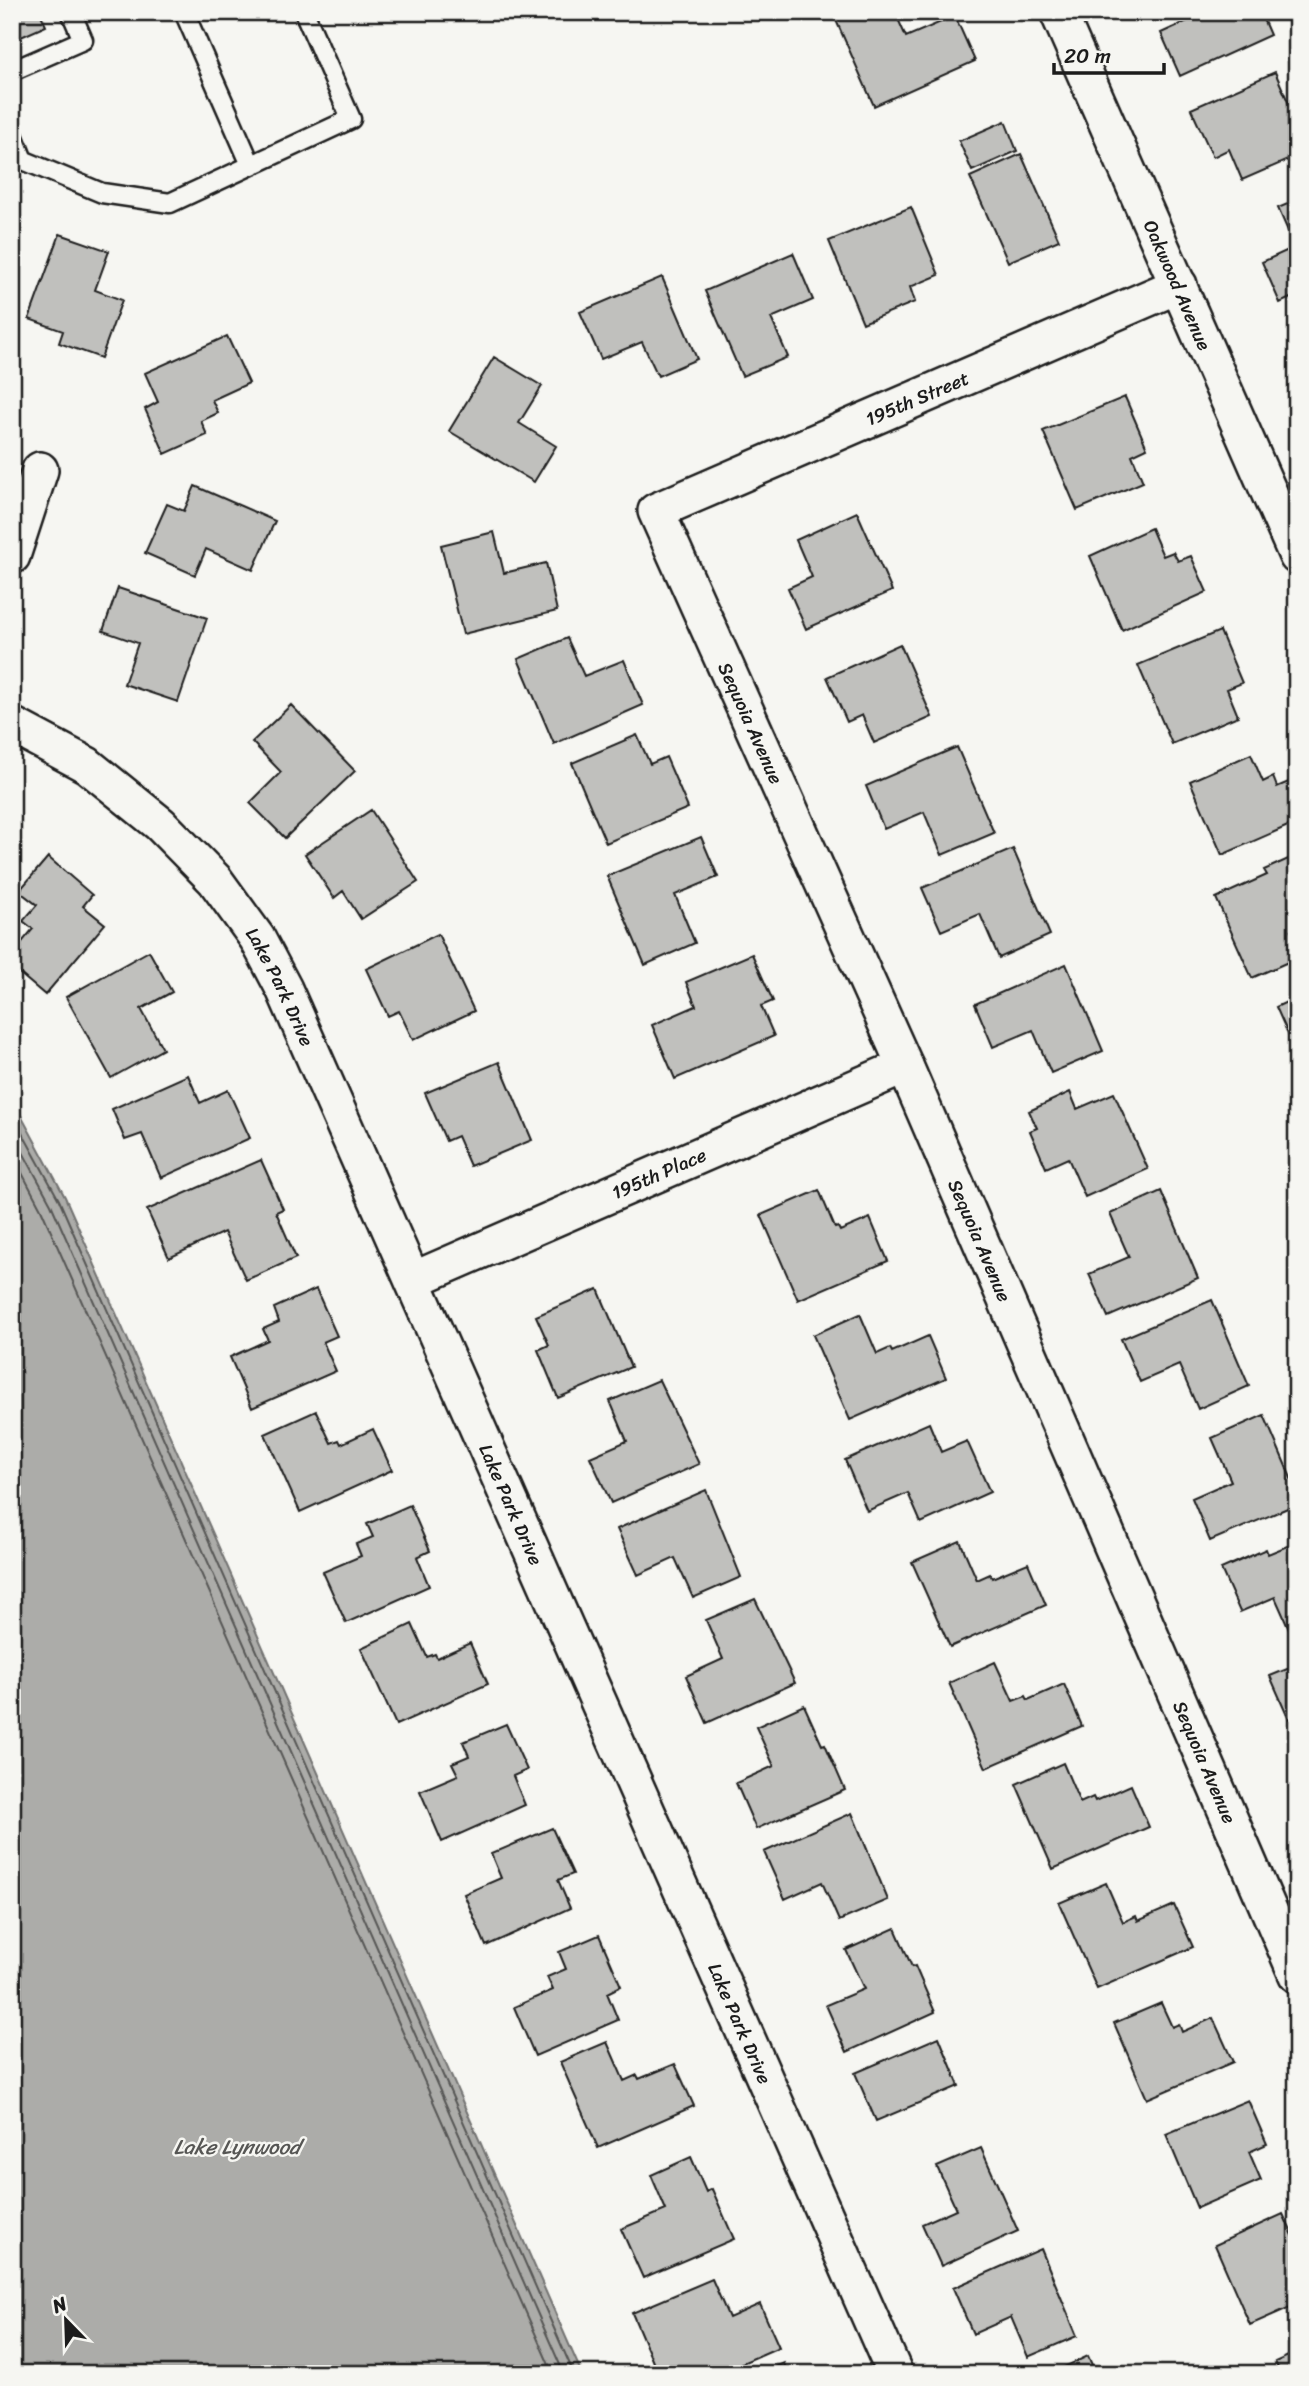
<svg xmlns="http://www.w3.org/2000/svg" width="1309" height="2386" font-family="Sriracha,sans-serif">
<style>
.water{fill:#acaca9;stroke:#727271;stroke-width:2}
.lines{fill:none;stroke-linecap:round;stroke-linejoin:round}
.shore{stroke:#565654;stroke-width:2}
.building{fill:#c0c0bd;stroke:#1c1c1c;stroke-width:2}
.service-casing{stroke:#1c1c1c;stroke-width:23}
.minor-casing{stroke:#1c1c1c;stroke-width:40}
.service{stroke:#f6f6f2;stroke-width:18}
.minor{stroke:#f6f6f2;stroke-width:35}
.labels{text-anchor:middle;stroke-width:5;stroke-linejoin:round;paint-order:stroke}
.street-label{font-size:19px;fill:#1c1c1c;stroke:#f6f6f2}
.water-label{font-size:21px;font-style:italic;fill:#565654;stroke:#f6f6f2}
</style>
<rect width="100%" height="100%" fill="#f6f6f2"/>
<filter id="ink" filterUnits="userSpaceOnUse"><feTurbulence type="fractalNoise" baseFrequency=".0143" numOctaves="2"/><feDisplacementMap in="SourceGraphic" scale="14" xChannelSelector="R" yChannelSelector="G"/><feConvolveMatrix kernelMatrix="1 2 1 2 8 2 1 2 1" color-interpolation-filters="sRGB"/></filter>
<g filter="url(#ink)">
<!-- water -->
<path class="water" d="M12 1099 65 1197 582 2374H12Z"/>
<g class="lines">
<!-- shore -->
<path class="shore" d="M12 1114 59 1200 574 2374
M12 1132 51 1204 564 2374
M12 1154 41 1209 553 2374"/>
</g>
<!-- building -->
<path class="building" d="M12 12H40L46 26 12 41Z
M849 12H895L906 37 955 16 975 61 874 106 835 18Z
M1191 12H1260L1270 35 1180 76 1161 33 1194 18Z
M1275 72 1297 122V156L1242 180 1229 149 1213 157 1191 109Z
M1005 121 1017 151 972 171 959 141Z
M1021 154 1059 240 1008 262 970 177Z
M1297 200V295L1280 303 1262 262 1295 247 1278 208Z
M911 207 939 275 910 287 915 302 863 323 829 241Z
M60 234 109 251 95 290 122 300 101 358 59 343 63 331 29 319Z
M793 253 813 300 771 318 788 357 742 376 705 291Z
M662 277 697 359 658 376 642 342 601 359 580 312Z
M227 336 249 383 212 400 218 413 201 421 207 435 165 454 145 409 158 402 145 373Z
M494 357 542 386 519 423 556 446 534 482 449 431Z
M1125 397 1147 448 1132 455 1143 482 1077 510 1043 431Z
M195 486 275 521 253 570 206 549 195 575 145 553 167 504 184 511Z
M857 512 892 591 806 629 788 588 812 577 796 540Z
M1151 528 1163 556 1173 552 1178 561 1191 556 1207 592 1122 630 1090 556Z
M494 532 504 573 546 563 557 611 463 634 441 545Z
M118 588 207 618 178 702 124 684 138 643 103 631Z
M1220 631 1242 683 1227 689 1238 716 1172 744 1138 665Z
M567 638 584 676 624 660 643 705 554 744 518 659Z
M900 644 932 717 874 743 862 715 847 722 827 677Z
M291 705 355 771 285 838 250 803 281 772 252 742Z
M637 735 650 764 666 757 688 808 606 843 572 763Z
M957 747 994 833 942 855 924 812 884 829 866 786Z
M1251 754 1263 782 1273 777 1277 787 1291 781 1297 794V822L1222 855 1190 781Z
M371 810 418 882 361 919 343 891 334 898 305 854Z
M701 837 718 877 675 895 695 943 645 965 607 876Z
M1013 849 1050 935 999 958 980 914 941 931 922 888Z
M1297 855V905L1291 908 1297 921V928L1291 931 1297 943V958L1252 978 1216 898 1267 875 1264 870Z
M48 857 92 895 83 906 105 924 45 995 12 967V954L33 929 23 921 37 905 19 891Z
M438 934 474 1011 413 1040 399 1011 388 1016 366 969Z
M149 951 172 992 141 1009 163 1049 111 1078 66 997Z
M752 954 773 1001 761 1006 774 1036 675 1079 652 1025 696 1006 686 982Z
M1066 964 1103 1051 1051 1073 1033 1030 993 1047 975 1004Z
M1297 997V1054L1276 1007Z
M499 1062 532 1140 470 1166 457 1136 446 1141 425 1093Z
M188 1075 200 1103 228 1090 250 1138 161 1178 142 1134 125 1140 112 1109Z
M1070 1092 1077 1109 1114 1093 1148 1169 1085 1197 1068 1158 1046 1168 1030 1131 1037 1128 1029 1111Z
M261 1160 283 1209 276 1212 296 1258 246 1280 224 1232 169 1258 147 1210Z
M819 1190 835 1228 838 1227 840 1231 870 1218 888 1261 798 1300 761 1215Z
M1161 1191 1198 1278 1108 1317 1089 1274 1129 1257 1110 1214Z
M316 1289 337 1336 323 1342 336 1371 252 1408 230 1357 268 1340 263 1329 279 1322 274 1308Z
M598 1289 631 1367 558 1398 538 1350 549 1345 536 1316Z
M1212 1300 1249 1386 1198 1409 1179 1365 1140 1382 1121 1339Z
M860 1314 877 1354 890 1348 892 1352 928 1336 946 1378 850 1420 813 1335Z
M659 1380 699 1464 611 1503 590 1457 627 1441 610 1401Z
M316 1411 331 1443 339 1440 341 1444 373 1429 392 1470 300 1512 265 1434Z
M1264 1415 1297 1492V1504L1210 1541 1192 1498 1231 1481 1212 1438Z
M929 1423 941 1452 967 1441 990 1492 921 1523 908 1493 867 1511 845 1460Z
M706 1490 741 1577 693 1598 675 1558 638 1575 617 1529Z
M410 1505 430 1551 417 1557 429 1586 346 1623 323 1572 361 1556 356 1544 373 1537 367 1524Z
M960 1541 977 1580 990 1574 992 1578 1028 1563 1046 1605 950 1647 912 1562Z
M1297 1542V1642H1295L1275 1597 1240 1612 1221 1569 1266 1549 1268 1554Z
M755 1599 795 1683 707 1723 686 1676 723 1659 706 1620Z
M412 1624 427 1657 435 1654 437 1658 470 1643 488 1684 396 1725 361 1648Z
M995 1662 1013 1701 1026 1696 1028 1700 1064 1684 1082 1726 986 1768 949 1683Z
M1297 1665V1716L1289 1719 1270 1676Z
M804 1705 822 1745 825 1744 845 1790 756 1829 736 1783 774 1766 756 1727Z
M506 1724 527 1770 513 1776 525 1805 442 1842 420 1791 458 1775 452 1763 469 1756 463 1742Z
M1063 1763 1080 1803 1093 1797 1095 1801 1131 1785 1149 1827 1053 1869 1016 1784Z
M852 1813 888 1900 839 1921 822 1882 785 1899 764 1852Z
M552 1828 573 1874 558 1880 570 1908 486 1946 464 1894 501 1878 491 1854Z
M1106 1883 1123 1922 1136 1916 1138 1921 1174 1905 1193 1947 1097 1989 1059 1903Z
M895 1928 912 1967 915 1966 935 2012 847 2052 826 2005 864 1989 846 1950Z
M599 1935 621 1986 607 1993 618 2020 535 2056 514 2007 553 1990 547 1977 566 1969 559 1952Z
M1161 2003 1172 2027 1179 2024 1182 2032 1213 2018 1233 2062 1147 2099 1114 2023Z
M939 2037 959 2086 876 2121 855 2073Z
M607 2042 624 2081 637 2075 639 2079 675 2064 694 2106 598 2148 560 2062Z
M1248 2100 1267 2144 1249 2152 1261 2180 1197 2208 1166 2134Z
M981 2148 1018 2231 941 2266 922 2224 956 2209 937 2167Z
M691 2157 706 2192 712 2189 734 2239 643 2278 621 2229 666 2210 651 2175Z
M1283 2214 1297 2244V2304L1250 2325 1215 2245Z
M1041 2249 1077 2336 1028 2357 1011 2317 973 2334 953 2288Z
M712 2279 729 2318 760 2304 779 2347 717 2374H658L632 2313Z
M1297 2352V2374H1281L1275 2362Z
M1088 2356 1096 2374H1049Z
M784 2363 788 2374H759Z"/>
<g class="lines">
<!-- service casing -->
<g class="service-casing">
<path id="service" d="M184 12 251 165
M12 71 83 40 71 12
M12 132 23 160 102 193 170 203 351 119 304 12"/>
</g>
<!-- minor casing -->
<g class="minor-casing">
<g id="minor">
<path id="s1" d="M1058 12 1297 556"/>
<path id="s2" d="M1179 285 656 511 905 1066 1297 1975"/>
<path d="M12 556 40 470"/>
<path id="s3" d="M12 725 87 765 160 824 215 880 257 938 284 989 895 2374"/>
<path id="s4" d="M413 1280 905 1066"/>
</g>
</g>
<!-- service -->
<use href="#service" class="service"/>
<!-- minor -->
<use href="#minor" class="minor"/>
</g>
</g>
<g class="labels">
<!-- street labels -->
<g class="street-label">
<text dy="7" stroke="none"><textPath href="#s1" startOffset="298">Oakwood Avenue</textPath></text>
<text transform="translate(917 398) rotate(-23)" y="7">195th Street</text>
<text dy="7" stroke="none"><textPath href="#s2" startOffset="802">Sequoia Avenue</textPath></text>
<text dy="7" stroke="none"><textPath href="#s3" startOffset="383">Lake Park Drive</textPath></text>
<text dy="7" stroke="none"><textPath href="#s4" startOffset="268">195th Place</textPath></text>
<text dy="7" stroke="none"><textPath href="#s2" startOffset="1368">Sequoia Avenue</textPath></text>
<text dy="7" stroke="none"><textPath href="#s3" startOffset="950">Lake Park Drive</textPath></text>
<text dy="7" stroke="none"><textPath href="#s2" startOffset="1936">Sequoia Avenue</textPath></text>
<text dy="7" stroke="none"><textPath href="#s3" startOffset="1517">Lake Park Drive</textPath></text>
</g>
<!-- water labels -->
<g class="water-label">
<text x="237" y="2154">Lake Lynwood</text>
</g>
</g>
<!-- margin -->
<rect width="1309" height="2386" fill="none" stroke="#f6f6f2" stroke-width="42"/>
<rect x="21" y="21" width="1267" height="2344" fill="none" stroke="#1c1c1c" stroke-width="2.5" filter="url(#ink)"/>
<!-- north arrow -->
<g transform="translate(66 2320) rotate(337)" stroke="#f6f6f2" stroke-width="5" paint-order="stroke">
<path d="M0-5L12 26L0 18L-12 26Z" fill="#1c1c1c"/>
<text y="-10" font-size="19" font-weight="bold" text-anchor="middle" fill="#1c1c1c">N</text>
</g>
<!-- scale -->
<path d="M1054 63v10h110v-10" fill="none" stroke="#1c1c1c" stroke-width="3.5"/>
<text x="1064" y="63" font-size="21" fill="#1c1c1c" stroke="#f6f6f2" stroke-width="5" paint-order="stroke">20 m</text>
</svg>
